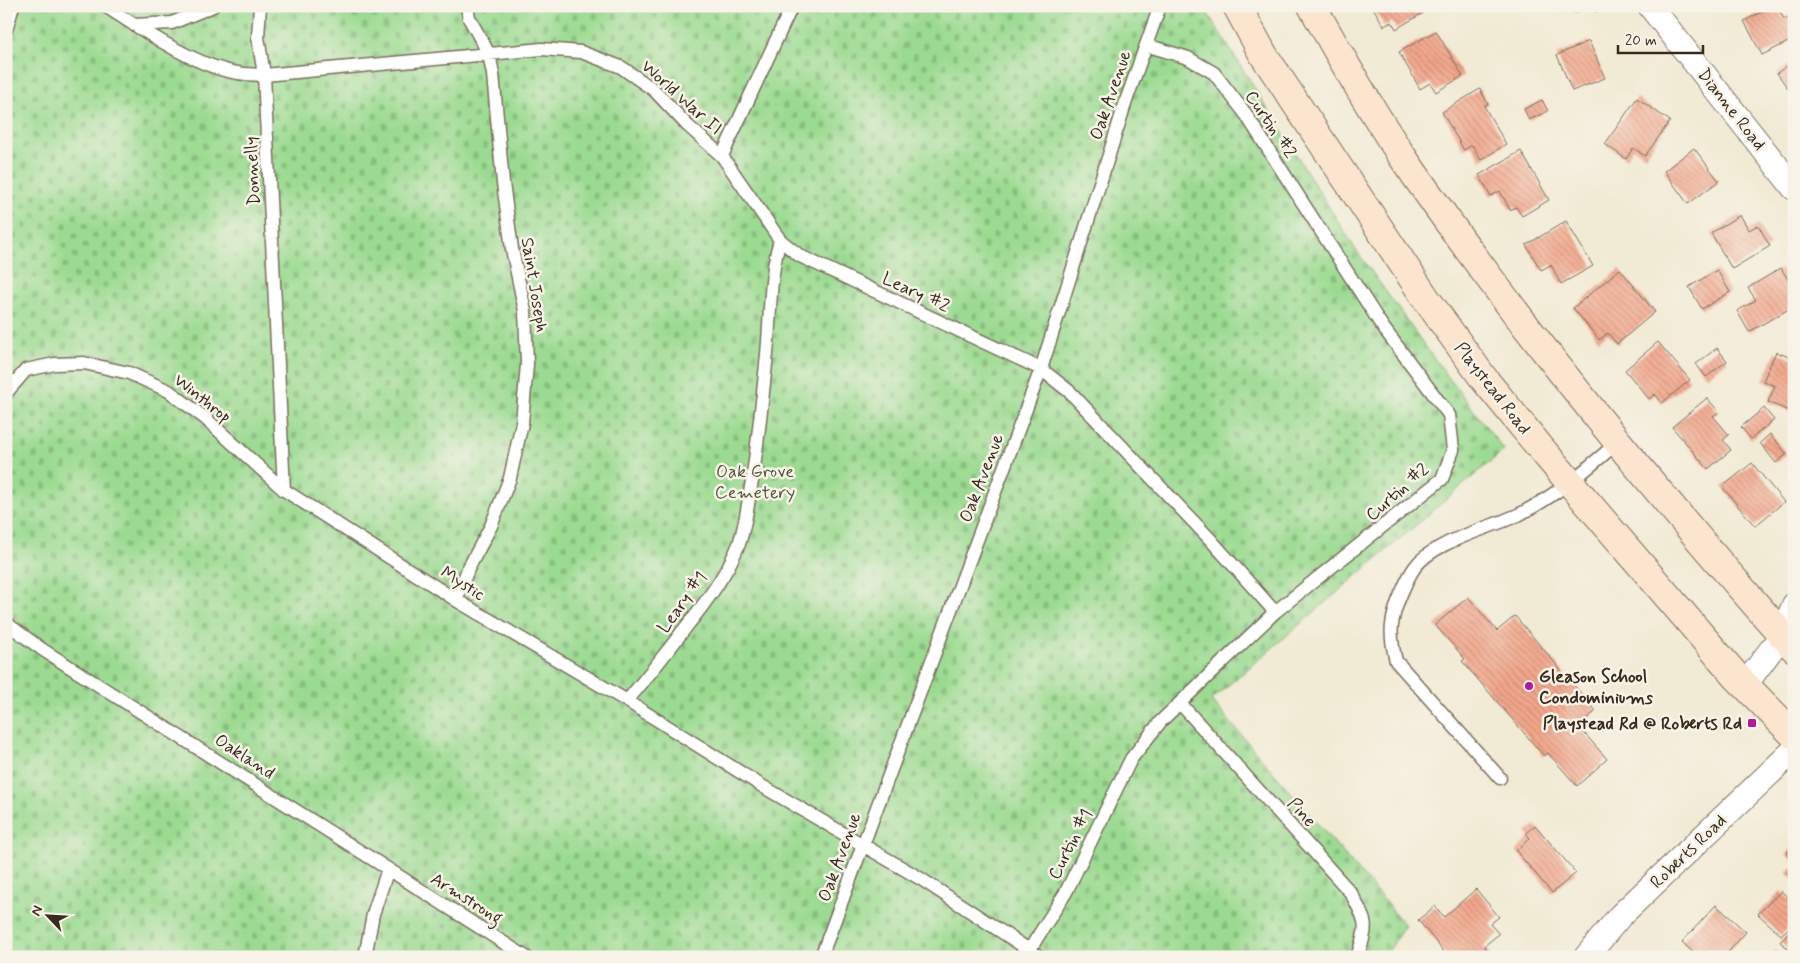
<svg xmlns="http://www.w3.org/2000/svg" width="1800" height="963" font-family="Mynerve,sans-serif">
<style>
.cemetery{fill:url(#cemetery-stones);stroke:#6b8258}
.building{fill:url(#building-back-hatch)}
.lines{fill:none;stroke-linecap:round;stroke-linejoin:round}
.service-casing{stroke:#7b6d5e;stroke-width:15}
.minor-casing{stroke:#7b6d5e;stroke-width:26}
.secondary-casing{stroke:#7b6d5e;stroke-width:30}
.service{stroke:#fff;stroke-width:12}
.minor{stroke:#fff;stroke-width:24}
.secondary{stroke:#fce5cf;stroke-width:28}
.poi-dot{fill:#b5179e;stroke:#f7f3e8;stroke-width:2}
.labels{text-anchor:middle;stroke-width:5;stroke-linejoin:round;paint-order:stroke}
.street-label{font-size:18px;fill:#3b2a1e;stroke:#f7f3e8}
.park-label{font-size:18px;fill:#53563b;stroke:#f7f3e8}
.poi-label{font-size:18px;font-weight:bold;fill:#3b2a1e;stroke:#f7f3e8;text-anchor:start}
</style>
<defs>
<pattern id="cemetery-stones" width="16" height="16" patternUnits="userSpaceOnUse" patternTransform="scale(1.25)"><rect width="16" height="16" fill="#9bdb91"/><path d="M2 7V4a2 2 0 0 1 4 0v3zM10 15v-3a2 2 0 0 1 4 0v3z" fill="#86bc7d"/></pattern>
<pattern id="building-back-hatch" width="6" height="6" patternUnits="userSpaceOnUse" patternTransform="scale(1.25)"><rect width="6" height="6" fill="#f3a78b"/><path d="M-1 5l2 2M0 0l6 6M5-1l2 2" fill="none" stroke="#c68871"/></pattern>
</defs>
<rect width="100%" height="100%" fill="#f7f3e8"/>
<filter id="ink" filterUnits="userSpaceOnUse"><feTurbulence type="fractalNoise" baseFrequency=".02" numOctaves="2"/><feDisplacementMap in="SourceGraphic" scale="10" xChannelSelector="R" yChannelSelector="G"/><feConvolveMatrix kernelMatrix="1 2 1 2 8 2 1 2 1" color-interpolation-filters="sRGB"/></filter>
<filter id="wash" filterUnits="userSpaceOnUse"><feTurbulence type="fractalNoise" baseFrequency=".0096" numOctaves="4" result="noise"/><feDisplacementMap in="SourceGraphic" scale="20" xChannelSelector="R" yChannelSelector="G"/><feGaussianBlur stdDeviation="1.12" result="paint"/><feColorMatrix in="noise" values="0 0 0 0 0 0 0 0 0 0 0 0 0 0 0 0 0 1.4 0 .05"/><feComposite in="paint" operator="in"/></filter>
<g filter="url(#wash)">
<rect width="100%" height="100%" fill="#f1ead4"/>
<!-- cemetery -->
<path class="cemetery" d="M6 6H1203L1356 250 1435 360 1504 450 1211 700 1405 925 1385 957H6Z"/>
<g id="blocks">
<!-- building -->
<path class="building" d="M1372 6H1419L1423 13 1396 29 1392 22 1384 26Z
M1564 6H1580L1577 13Z
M1585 6H1601L1597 12Z
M1773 6H1777L1784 19 1794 14V39L1762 55 1744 21Z
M1436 31 1463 76 1436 92 1430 83 1420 89 1399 52Z
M1589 41 1605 78 1572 91 1557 55Z
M1794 61V97L1777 73Z
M1480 89 1488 104 1484 106 1506 144 1481 160 1472 145 1464 150 1442 112Z
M1637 98 1670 121 1645 156 1633 148 1626 159 1605 144Z
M1542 100 1548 111 1529 120 1524 109Z
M1694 148 1719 181 1688 204 1664 171Z
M1521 151 1549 200 1522 216 1516 207 1510 210 1500 191 1491 196 1479 175Z
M1740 215 1749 230 1758 225 1770 246 1732 269 1711 233Z
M1566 221 1593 266 1561 284 1551 265 1541 270 1526 245Z
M1781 268 1794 289V306L1749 332 1737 311 1756 300 1748 288Z
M1620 269 1655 312 1617 344 1608 333 1599 340 1573 308Z
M1717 270 1730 292 1702 309 1689 287Z
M1658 342 1690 380 1662 403 1655 394 1649 399 1625 370Z
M1717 348 1727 361 1706 377 1696 364Z
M1776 352 1794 359V413L1768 402 1775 386 1763 381Z
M1707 398 1719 412 1713 416 1729 435 1723 440 1731 450 1708 469 1672 427Z
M1764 408 1774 420 1751 439 1741 427Z
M1770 434 1787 454 1776 463 1760 443Z
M1752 463 1784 502 1755 526 1722 487Z
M1468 597 1497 631 1515 616 1596 711 1578 726 1607 759 1577 786 1548 753 1544 756 1462 661 1465 659 1435 625Z
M1535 825 1576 873 1552 893 1516 851 1530 838 1526 833Z
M1794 845V862L1786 854Z
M1794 866V879L1787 873Z
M1476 889 1499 917 1490 924 1499 934 1484 946 1492 957H1448L1418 920 1435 906 1444 917Z
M1781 891 1794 903V923L1781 935 1758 914Z
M1716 905 1746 932 1724 957H1698L1682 942Z
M1791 929 1794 932V953L1780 942Z
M1775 950 1783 957H1769Z"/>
</g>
</g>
<g filter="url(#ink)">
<use href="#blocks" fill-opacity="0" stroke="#7b6d5e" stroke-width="1"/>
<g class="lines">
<!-- service casing -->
<g class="service-casing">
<path id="service" d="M105 6C141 29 196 67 238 73 246 75 256 74 264 75L542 49 581 52 621 67 654 90 688 126 722 156 780 240 800 256 1041 369 1070 392 1209 538 1275 612
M260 6 258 37 264 75 284 490
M134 25 172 23 213 6
M6 30 13 6
M722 156 792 6
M6 393 26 370 55 364 84 363 129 373 169 391 206 419 284 490 456 600 627 701 762 786 921 879 1040 957
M456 600 468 569 491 526 510 478 522 423 527 364 525 311 512 249 503 183 493 74 489 54 469 18 467 6
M6 623 43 650 388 869 373 914 365 957
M627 701C647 677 667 652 686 627 706 602 727 574 739 544 746 524 748 502 752 481 758 442 762 403 766 364 771 322 768 280 780 240
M1180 703 1351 893C1367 923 1369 924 1357 957
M1500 778 1396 661C1389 634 1390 620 1401 594 1405 585 1409 575 1415 567 1434 541 1491 528 1520 514 1557 495 1587 469 1618 442
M388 869 526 957
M1030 949 1066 892 1131 759 1161 721 1275 612 1442 479 1453 450 1449 415 1382 326 1245 113 1214 73 1188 58 1146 45
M821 957 1041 369 1126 101 1160 6"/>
</g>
<!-- minor casing -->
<g class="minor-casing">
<path id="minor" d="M1650 6 1794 188
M1745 685 1782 635 1794 605
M1586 957 1620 916 1794 750"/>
</g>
<!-- secondary casing -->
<g class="secondary-casing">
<path id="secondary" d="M1237 6 1263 54 1427 300 1484 379 1543 451 1736 676 1794 735
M1312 6C1342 59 1372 112 1406 162 1524 333 1656 493 1794 648"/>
</g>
<!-- service -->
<use href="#service" class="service"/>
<!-- minor -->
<use href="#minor" class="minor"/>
<!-- secondary -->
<use href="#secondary" class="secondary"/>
</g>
</g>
<!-- markers -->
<g class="poi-dot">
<circle cx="1529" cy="686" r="5"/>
<rect x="1747" y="718" width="10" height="10" rx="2.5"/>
</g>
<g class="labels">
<!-- street labels -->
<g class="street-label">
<text transform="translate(1110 95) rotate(-71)" y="6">Oak Avenue</text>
<text transform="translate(682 97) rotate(42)" y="6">World War II</text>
<text transform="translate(1732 109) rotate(52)" y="6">Dianne Road</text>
<text transform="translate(1271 124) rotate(56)" y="6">Curtin #2</text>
<text transform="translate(252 171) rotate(-93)" y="6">Donnelly</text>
<text transform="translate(535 285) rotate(81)" y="6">Saint Joseph</text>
<text transform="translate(916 292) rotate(25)" y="6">Leary #2</text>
<text transform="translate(1493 388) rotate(52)" y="6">Playstead Road</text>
<text transform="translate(203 398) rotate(38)" y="6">Winthrop</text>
<text transform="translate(981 478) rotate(-69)" y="6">Oak Avenue</text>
<text transform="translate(1397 492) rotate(-41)" y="6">Curtin #2</text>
<text transform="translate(463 583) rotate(32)" y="6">Mystic</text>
<text transform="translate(682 602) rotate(-54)" y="6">Leary #1</text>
<text transform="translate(245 756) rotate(33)" y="6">Oakland</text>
<text transform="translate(1302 812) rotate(48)" y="6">Pine</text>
<text transform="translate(1070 844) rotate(-63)" y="6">Curtin #1</text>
<text transform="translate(1688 851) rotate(-44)" y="6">Roberts Road</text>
<text transform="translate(839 857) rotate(-70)" y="6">Oak Avenue</text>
<text transform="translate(467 898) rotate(32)" y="6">Armstrong</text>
</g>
<!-- park labels -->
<g class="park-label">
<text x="755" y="477">Oak Grove<tspan x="755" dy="21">Cemetery</tspan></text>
</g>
<!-- poi labels -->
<g class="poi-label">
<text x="1539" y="682">Gleason School<tspan x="1539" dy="21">Condominiums</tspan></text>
<text x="1742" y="729" text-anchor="end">Playstead Rd @ Roberts Rd</text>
</g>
</g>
<!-- margin -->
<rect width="1800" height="963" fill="none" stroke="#f7f3e8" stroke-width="25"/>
<!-- north arrow -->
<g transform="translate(48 916) rotate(295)" stroke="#f7f3e8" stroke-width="4" paint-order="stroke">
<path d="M0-4L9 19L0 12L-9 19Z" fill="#3b2a1e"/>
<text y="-8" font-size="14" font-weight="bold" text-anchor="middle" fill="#3b2a1e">N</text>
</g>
<!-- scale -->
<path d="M1618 45v8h85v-8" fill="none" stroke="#3b2a1e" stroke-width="2.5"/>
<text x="1625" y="45" font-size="15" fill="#3b2a1e" stroke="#f7f3e8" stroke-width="4" paint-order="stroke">20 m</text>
</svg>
